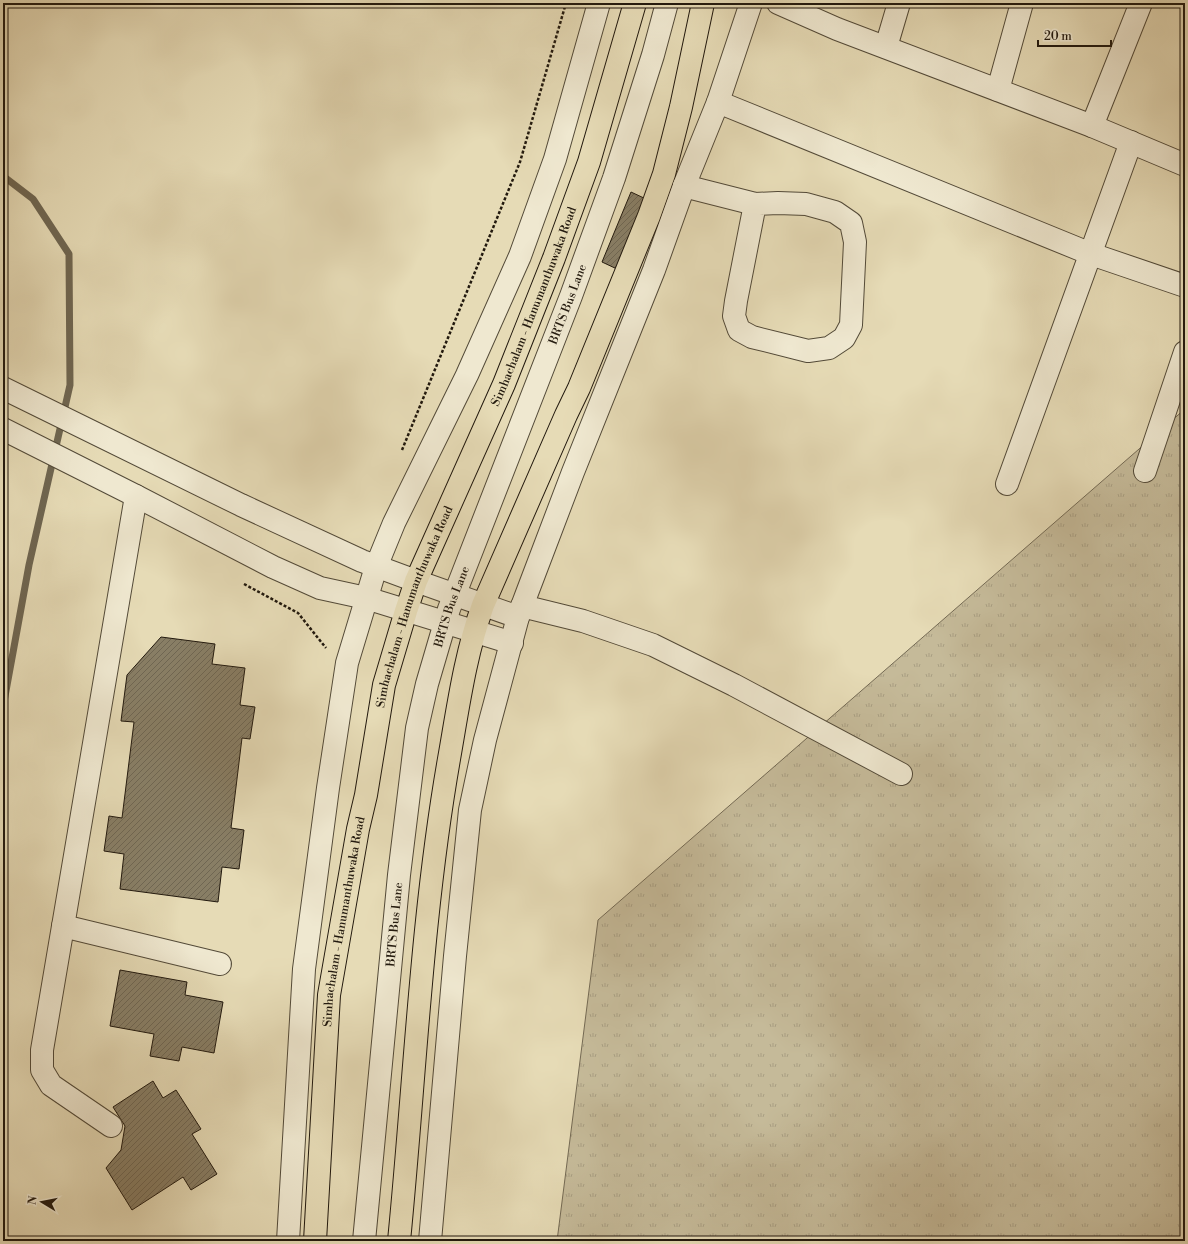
<svg xmlns="http://www.w3.org/2000/svg" width="1188" height="1244" font-family="'Libre Bodoni',serif">
<style>
.grass{fill:url(#grass-tufts);stroke:#746a54}
.lines{fill:none;stroke-linecap:round;stroke-linejoin:round}
.stream{stroke:#6f6651;stroke-width:7}
.building{fill:url(#building-hatch);stroke:#22190e}
.minor-casing{stroke:#534a38;stroke-width:24}
.major-casing{stroke:#22190e;stroke-width:24}
.path{stroke:#22190e;stroke-width:2.5;stroke-dasharray:3 2;stroke-linecap:butt}
.minor{stroke:#efe8d0;stroke-width:22}
.major{stroke:#e6dbb6;stroke-width:22}
.labels{text-anchor:middle;stroke-width:3;stroke-linejoin:round;paint-order:stroke}
.street-label{font-size:12px;fill:#22190e;stroke:#efe8d0}
</style>
<defs>
<pattern id="grass-tufts" width="24" height="20" patternUnits="userSpaceOnUse"><rect width="24" height="20" fill="#c5ba99"/><path d="M3 7l-1-3M5 7V3M7 7l1-3M15 17l-1-3M17 17v-4M19 17l1-3" fill="none" stroke="#a99f83"/></pattern>
<pattern id="building-hatch" width="6" height="6" patternUnits="userSpaceOnUse"><rect width="6" height="6" fill="#887e65"/><path d="M-1 1l2-2M0 6l6-6M5 7l2-2" fill="none" stroke="#6f6652"/></pattern>
</defs>
<rect width="100%" height="100%" fill="#e6dbb6"/>
<filter id="stains"><feTurbulence type="fractalNoise" baseFrequency=".005" numOctaves="4"/><feColorMatrix values="0 0 0 0 .2 0 0 0 0 .09 0 0 0 0 .02 0 0 0 .5 -.17"/></filter>
<radialGradient id="worn" r=".72"><stop offset=".6" stop-color="#630" stop-opacity="0"/><stop offset="1" stop-color="#630" stop-opacity=".3"/></radialGradient>
<!-- grass -->
<path class="grass" d="M1185 409V1241H557L598 920Z"/>
<g class="lines">
<!-- stream -->
<path class="stream" d="M3 176 33 199 69 254 70 385 29 565 3 707"/>
</g>
<!-- building -->
<path class="building" d="M631 192 646 199 617 269 602 262Z
M161 637 215 644 212 664 245 668 240 705 255 707 250 739 242 738 231 828 244 830 239 869 222 867 218 902 120 889 124 854 104 851 109 816 122 818 134 722 121 721 127 675Z
M120 970 187 982 185 995 223 1002 214 1053 182 1047 179 1061 150 1056 154 1034 110 1026Z
M153 1081 163 1098 176 1090 201 1129 192 1134 217 1174 191 1190 183 1177 132 1210 106 1168 121 1150 125 1126 113 1107Z"/>
<g class="lines">
<!-- minor casing -->
<g class="minor-casing">
<g id="minor">
<path d="M778 3 837 29 1092 126 1185 165"/>
<path d="M886 47 899 3"/>
<path d="M998 90 1022 3"/>
<path d="M718 102 1091 254 1185 286"/>
<path d="M1092 126 1141 3"/>
<path d="M684 186 755 204 778 203 806 204 835 212 851 223 855 242 851 325 844 338 829 348 808 351 752 337 739 330 734 316 736 301 755 204"/>
<path d="M3 388 241 505 362 561 416 581 518 617"/>
<path d="M3 429 136 496 273 567 320 588 366 598 512 643"/>
<path d="M1145 471 1185 352"/>
<path d="M1007 484 1131 142"/>
<path d="M522 606 583 621 653 645 734 685 901 774"/>
<path d="M63 926 220 964"/>
<path d="M111 1126 51 1085 42 1070V1050L136 496"/>
<path d="M288 1241 304 969 328 788 347 663 376 567 394 523 467 375 520 256 555 159 599 3"/>
<path id="s1" d="M364 1241 399 875 417 728 427 684 449 609 571 296 614 178 653 55 667 3"/>
<path d="M430 1241 455 956 470 810 485 740 518 617 527 593 573 472 654 270 684 186 718 102 751 3"/>
</g>
</g>
<!-- major casing -->
<g class="major-casing">
<g id="major">
<path id="s2" d="M315 1241 329 995 358 829 366 795 384 685 406 611 416 581 504 384 554 258 589 162 635 3"/>
<path d="M399 1241C415 1080 421 919 449 759 458 708 465 655 483 605L566 415 579 388 649 216 664 174 681 107 703 3"/>
</g>
</g>
<!-- path -->
<path class="path" d="M402 450 520 162 566 3
M244 584 298 613 326 648"/>
<!-- minor -->
<use href="#minor" class="minor"/>
<!-- major -->
<use href="#major" class="major"/>
</g>
<g class="labels">
<!-- street labels -->
<g class="street-label">
<text dy="4" stroke="none"><textPath href="#s1" startOffset="966">BRTS Bus Lane</textPath></text>
<text dy="4" stroke="none"><textPath href="#s2" startOffset="969">Simhachalam - Hanumanthuwaka Road</textPath></text>
<text dy="4" stroke="none"><textPath href="#s1" startOffset="642">BRTS Bus Lane</textPath></text>
<text dy="4" stroke="none"><textPath href="#s2" startOffset="645">Simhachalam - Hanumanthuwaka Road</textPath></text>
<text dy="4" stroke="none"><textPath href="#s2" startOffset="321">Simhachalam - Hanumanthuwaka Road</textPath></text>
<text dy="4" stroke="none"><textPath href="#s1" startOffset="318">BRTS Bus Lane</textPath></text>
</g>
</g>
<!-- margin -->
<rect width="1188" height="1244" fill="none" stroke="#e6dbb6" stroke-width="16"/>
<rect x="4" y="4" width="1180" height="1236" fill="none" stroke="#22190e" stroke-width="2"/>
<rect x="8" y="8" width="1172" height="1228" fill="none" stroke="#22190e"/>
<!-- north arrow -->
<g transform="translate(42 1202) rotate(280)" stroke="#efe8d0" stroke-width="3" paint-order="stroke">
<path d="M0-3L7 15L0 10L-7 15Z" fill="#22190e"/>
<text y="-6" font-size="11" font-weight="bold" text-anchor="middle" fill="#22190e">N</text>
</g>
<!-- scale -->
<path d="M1038 40v6h73v-6" fill="none" stroke="#22190e" stroke-width="2"/>
<text x="1044" y="40" font-size="12" fill="#22190e" stroke="#efe8d0" stroke-width="3" paint-order="stroke">20 m</text>
<rect width="100%" height="100%" filter="url(#stains)"/>
<rect width="100%" height="100%" fill="url(#worn)"/>
</svg>
